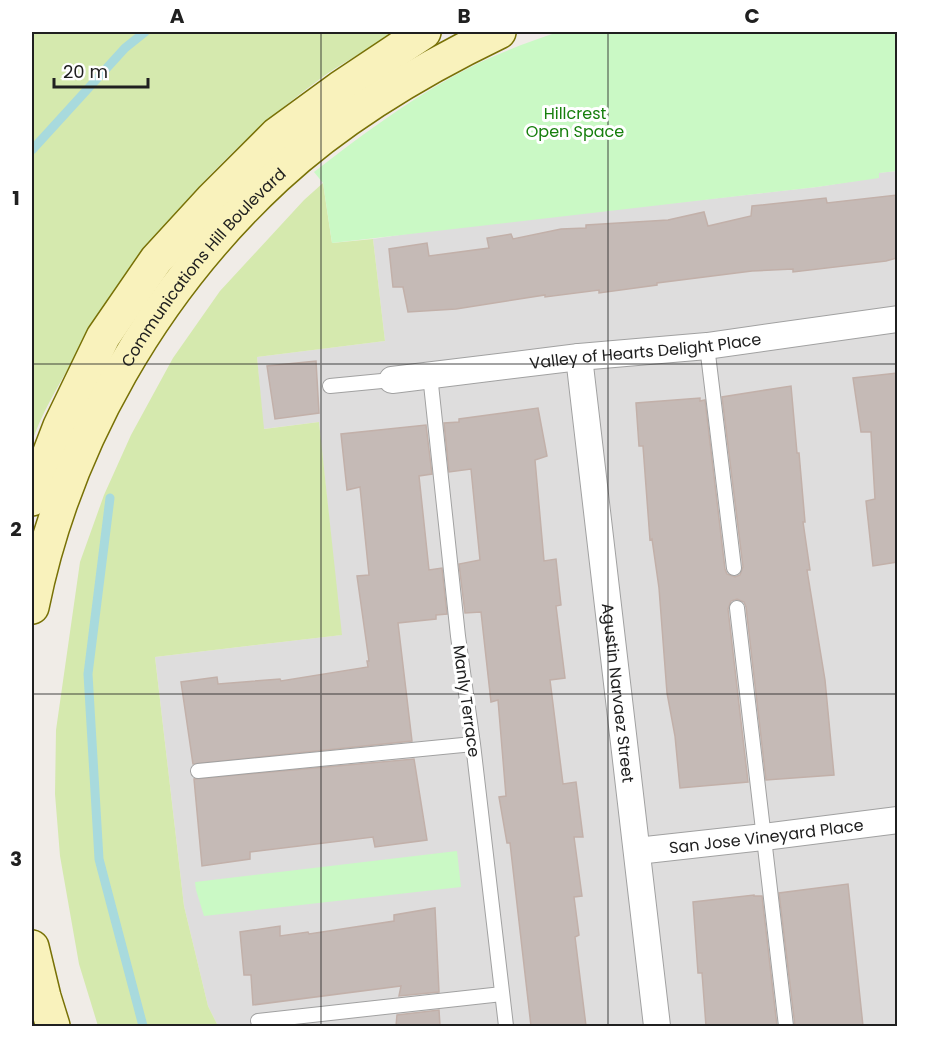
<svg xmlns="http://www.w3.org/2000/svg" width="929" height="1058" font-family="Poppins,sans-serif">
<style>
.residential{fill:#dedddd}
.grass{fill:#d5e9ae}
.park{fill:#caf9c5}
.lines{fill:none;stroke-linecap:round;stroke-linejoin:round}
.stream{stroke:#a8dadd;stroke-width:9}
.building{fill:#c5bab6;stroke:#c2b0a9;stroke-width:1.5}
.lane-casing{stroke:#a1a1a1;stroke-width:16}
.street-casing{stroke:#a1a1a1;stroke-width:28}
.secondary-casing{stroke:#787106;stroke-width:36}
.lane{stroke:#fff;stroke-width:14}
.street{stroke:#fff;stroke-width:26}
.secondary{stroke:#f9f2bc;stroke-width:33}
.grid{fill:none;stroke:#202020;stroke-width:1.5;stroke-opacity:0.55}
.labels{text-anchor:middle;stroke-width:6;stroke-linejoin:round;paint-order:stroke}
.park-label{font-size:16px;fill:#177f0d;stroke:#fff}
.street-label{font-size:16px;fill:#202020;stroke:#fff}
.neatline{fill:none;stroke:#202020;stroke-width:2}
.grid-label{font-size:20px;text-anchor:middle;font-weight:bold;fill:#202020}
</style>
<rect width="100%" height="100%" fill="#f0ece7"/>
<!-- residential -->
<path class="residential" d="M897 171V1026H218L208 1006 184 906 155 657 341 635 319 422 263 429 257 357 385 341 373 239 439 229 817 187 879 177 878 173Z"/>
<!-- grass -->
<path class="grass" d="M32 32H398C374 46 347 60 324 76 220 151 132 253 70 365 56 390 41 415 32 442Z
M323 183 332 243 373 239 385 341 257 357 264 429 319 422 342 635 155 657 184 906 208 1006 218 1026H98L79 964 60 856 55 794 56 730 80 562 104 495 131 435 173 358 220 291 304 200Z"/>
<!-- park -->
<path class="park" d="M558 32H897V171L879 173V178L817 187 332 243 323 183 314 172C358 138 403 104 452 77 485 58 522 44 558 32Z
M457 851 461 887 204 916 196 890 195 882Z"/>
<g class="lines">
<!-- stream -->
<path class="stream" d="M32 150 125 48 145 32
M110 498 88 674 99 859 143 1026"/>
</g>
<!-- building -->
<path class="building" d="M897 195V258L886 261 793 272V269L752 271 657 283V285L599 293V290L545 297V295L456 309 408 312 403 287H393L389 249 427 243 429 256 489 248 487 238 511 234 513 239 561 229 586 228V225L668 220 704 212 708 226 751 216 752 206 826 198 827 203Z
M316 361 319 413 275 419 267 366Z
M897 373V562L873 566 866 501 875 499 871 432H861L853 378Z
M791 386 797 453H799L805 522H803L810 570H807L825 680 834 775 766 780 746 607 744 602 737 599 731 601 728 609 748 782 680 788 675 736 667 693 659 588 652 539 650 540 643 446H639L636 403 700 398V401L705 400 725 569 727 574 735 577 740 575 743 567 722 397Z
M538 408 547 456 535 460 544 561 556 559 561 605 556 606 565 678 550 680 563 784 576 782 583 837H574L582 896 574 897 579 935 575 937 586 1026H531L510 843H507L499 797 506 796 498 700 491 702 481 612 465 613 459 564 480 560 471 469 449 472 444 423 459 422V419Z
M426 425 432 474 419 476 429 570 442 568 447 614 436 615V619L398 623 412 741 193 764 181 682 217 677 218 684 280 679 281 681 368 667 367 661H369L357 576 369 575 360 487 347 490 341 434Z
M414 759 427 840 375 847 373 837 250 852V859L202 866 194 779Z
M848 884 863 1026H795L779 893Z
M754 895V896H762L777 1026H706L702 973H698L693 902Z
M435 908 439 992 399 996 401 986 253 1005 251 975H244L240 932 280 926V936L308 932 309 934 394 921V915Z
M439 1010 440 1026H396L397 1015Z"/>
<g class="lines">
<!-- lane casing -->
<g class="lane-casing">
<path id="lane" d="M707 346 734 568
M430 375 458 636 473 744 506 1026
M330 386 392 380
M737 608 786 1026
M198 771 473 744
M258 1021 502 994"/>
</g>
<!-- street casing -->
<g class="street-casing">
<g id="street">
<path id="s1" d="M579 357 657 1026"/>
<path id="s2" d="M392 380 579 357 707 346 898 319"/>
<path id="s3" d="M637 851 764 837 898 820"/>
</g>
</g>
<!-- secondary casing -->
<g class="secondary-casing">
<g id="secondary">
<path d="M32 499 60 426 103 337 156 260 212 199 277 134 340 88 424 32"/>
<path id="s4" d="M32 607C65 443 154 290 276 177 342 116 420 70 499 32"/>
<path d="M32 947 44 997 53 1026"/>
</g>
</g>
<!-- lane -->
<use href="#lane" class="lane"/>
<!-- street -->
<use href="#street" class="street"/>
<!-- secondary -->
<use href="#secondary" class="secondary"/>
</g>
<!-- grid -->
<path class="grid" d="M321 32V1026M608 32V1026M32 364H898M32 694H898"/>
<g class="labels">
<!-- park labels -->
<g class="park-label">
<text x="575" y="119">Hillcrest<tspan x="575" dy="18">Open Space</tspan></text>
</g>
<!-- street labels -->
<g class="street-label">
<text dy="6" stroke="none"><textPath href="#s4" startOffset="386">Communications Hill Boulevard</textPath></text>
<text dy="6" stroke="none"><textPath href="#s2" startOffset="255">Valley of Hearts Delight Place</textPath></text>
<text dy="6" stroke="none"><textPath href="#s1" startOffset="338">Agustin Narvaez Street</textPath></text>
<text transform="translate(467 701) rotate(82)" y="6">Manly Terrace</text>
<text dy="6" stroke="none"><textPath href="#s3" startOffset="130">San Jose Vineyard Place</textPath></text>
</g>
</g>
<!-- border -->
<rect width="929" height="1058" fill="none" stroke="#ffffff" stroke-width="66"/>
<!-- scale -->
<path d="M54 78v9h94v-9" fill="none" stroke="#202020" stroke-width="3"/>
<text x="63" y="78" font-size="18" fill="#202020" stroke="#ffffff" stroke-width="4.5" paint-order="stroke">20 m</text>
<rect x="33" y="33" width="863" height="992" class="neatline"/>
<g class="grid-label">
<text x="177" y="23">A</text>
<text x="464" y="23">B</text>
<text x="752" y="23">C</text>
<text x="16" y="205">1</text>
<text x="16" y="536">2</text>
<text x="16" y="866">3</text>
</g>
</svg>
